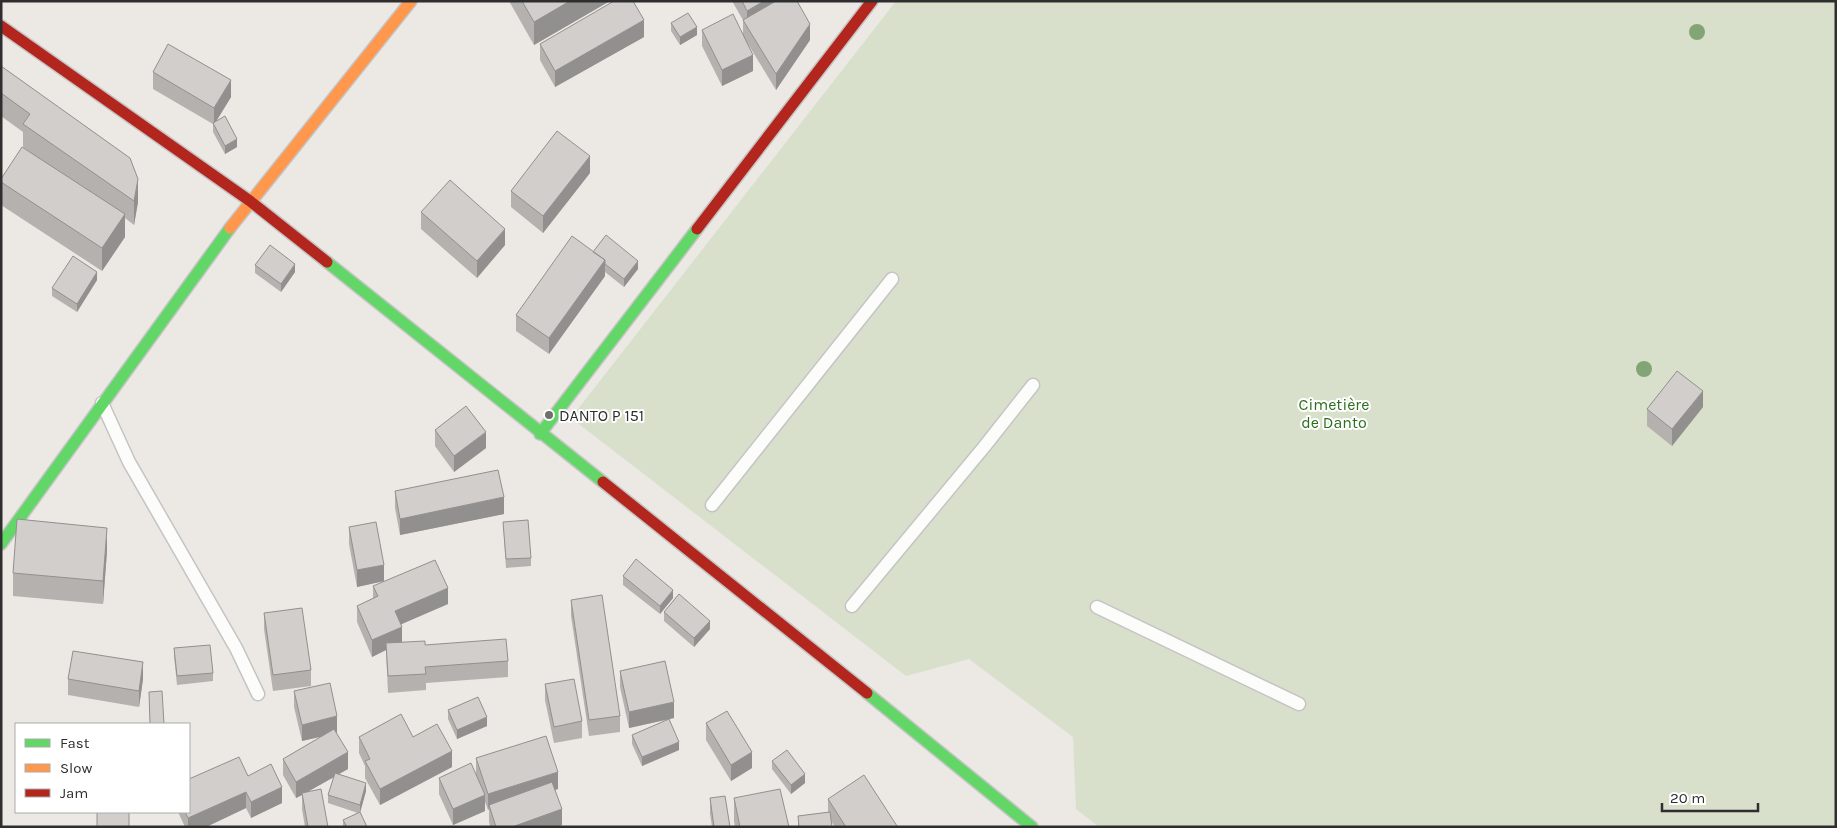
<svg xmlns="http://www.w3.org/2000/svg" width="1837" height="828" font-family="Karla,sans-serif">
<style>
.cemetery{fill:#d8e0cc}
.lines{fill:none;stroke-linecap:round;stroke-linejoin:round}
.lane-casing{stroke:#c5c4c5;stroke-width:15}
.fast-casing{stroke:#c5c4c5;stroke-width:14}
.slow-casing{stroke:#c5c4c5;stroke-width:14}
.jam-casing{stroke:#c5c4c5;stroke-width:14}
.lane{stroke:#fcfcfb;stroke-width:12}
.fast{stroke:#63d668;stroke-width:11}
.slow{stroke:#ff974d;stroke-width:11}
.jam{stroke:#b3261e;stroke-width:11}
.tree{fill:#82a575}
.wall{fill:#b4b1af}
.shaded-wall{fill:#92908e}
.building{fill:#d1cecb;stroke:#92908e}
.poi-dot{fill:#706f6e;stroke:#fff;stroke-width:2}
.labels{text-anchor:middle;stroke-width:4;stroke-linejoin:round;paint-order:stroke}
.park-label{font-size:16px;fill:#2c6e1b;stroke:#fff}
.poi-label{font-size:16px;fill:#2e2e2e;stroke:#fff;text-anchor:start}
</style>
<rect width="100%" height="100%" fill="#ece8e4"/>
<!-- cemetery -->
<path class="cemetery" d="M896 1H1836V827H1099L1076 809 1073 737 969 659 906 676 571 418Z"/>
<g class="lines">
<!-- lane casing -->
<g class="lane-casing">
<path id="lane" d="M102 403 129 462 236 648 258 694
M712 505 892 279
M852 606 984 447 1033 385
M1097 607 1299 704"/>
</g>
<!-- fast casing -->
<g class="fast-casing">
<path id="fast" d="M327 262 603 482
M540 434 697 229
M1 544 230 228
M867 693 1032 827"/>
</g>
<!-- slow casing -->
<g class="slow-casing">
<path id="slow" d="M230 228 411 1"/>
</g>
<!-- jam casing -->
<g class="jam-casing">
<path id="jam" d="M1 26 250 201 327 262
M697 229 872 1
M603 482 867 693"/>
</g>
<!-- lane -->
<use href="#lane" class="lane"/>
<!-- fast -->
<use href="#fast" class="fast"/>
<!-- slow -->
<use href="#slow" class="slow"/>
<!-- jam -->
<use href="#jam" class="jam"/>
</g>
<!-- trees -->
<g class="tree">
<circle cx="1697" cy="32" r="8"/>
<circle cx="1644" cy="369" r="8"/>
</g>
<!-- wall -->
<path class="wall" d="M509 1H610L534 45Z
M732 1H797L810 40 776 90 748 44 753 71 722 86 702 46V30L743 34V20Z
M671 23 697 35 680 45 671 31Z
M644 37 555 87 540 60V44Z
M1 66 138 202 134 225 125 218V237L102 271 1 205V179L37 157 23 147V132L1 116Z
M153 72 231 97 216 121 237 147 225 154 213 132V124L153 89Z
M590 173 543 233 511 207V191Z
M421 212 505 245 477 278 421 229Z
M593 252 638 269 624 287 605 272V276L549 354 516 331V315Z
M255 265 295 272 281 292 255 273Z
M97 280 77 312 52 296V288Z
M1703 407 1672 446 1647 426V409Z
M435 430 486 448 454 472 435 446Z
M395 491 504 514 400 535 395 508Z
M503 522 531 558V566L506 568Z
M349 527 384 581 357 587 349 544Z
M107 551 103 604 13 596V573Z
M623 576 673 598 660 614 623 585Z
M373 586 448 604 401 624 402 642 425 645 508 661V677L426 683V690L388 693 386 650 372 657 357 622V606L373 598Z
M571 600 620 716V732L589 736 571 616Z
M664 612 710 629 694 647 664 621Z
M264 613 311 670V686L273 691 264 629Z
M174 648 213 673V681L177 685 174 656Z
M620 671 674 718 629 728 620 687Z
M68 679H143L139 707 68 695Z
M545 684 582 721V738L554 743 545 700Z
M294 691 337 733H336L348 769 338 774 366 791 360 812 367 827H343V820L358 813 328 803V795L334 777 309 791 328 827H305L302 809V795L296 798 283 775V759L323 736 302 741 294 707Z
M448 710 487 726 457 739 448 719Z
M706 723 752 768 731 781 706 740Z
M632 735 679 750 642 766 632 744Z
M359 737H413L452 767 380 805 365 778V766L359 753Z
M476 758 558 789 555 790 562 825 557 827H490L489 821V810H488L485 802V811L453 825 439 794V778L476 774Z
M772 761 805 783 791 794 772 769Z
M248 776 282 803 251 818 246 808 206 827H185L178 812H189Z
M710 798 730 827H712L710 814Z
M734 798 789 827H735L734 821Z
M828 799 897 827H835L831 821 832 827H798V816L828 812Z"/>
<!-- shaded-wall -->
<path class="shaded-wall" d="M570 1H610L534 45V22Z
M764 1H780L747 27V11Z
M644 20V37L555 87V71Z
M810 24V40L776 90V74Z
M697 27V35L680 45V37Z
M753 55V71L722 86V70Z
M231 80V97L214 125V108Z
M237 139V147L225 154V146Z
M590 156V173L543 233V216Z
M138 179V202L134 225V201Z
M125 214V237L102 271V248Z
M505 229V245L477 278V261Z
M605 260V276L549 354V338Z
M638 261V269L624 287V279Z
M295 264V272L281 292V284Z
M97 272V280L77 312V304Z
M1703 391V407L1672 446V429Z
M486 432V448L454 472V456Z
M504 497V514L400 535V519Z
M107 528V551L103 604V581Z
M384 565V581L357 587V570Z
M448 588V604L395 627V611Z
M673 590V598L660 614V606Z
M710 621V629L694 647V638Z
M402 627V643H386V650L372 657V640Z
M143 662V679L139 707V691Z
M674 702V718L629 728V712Z
M337 716V733L302 741V725Z
M487 717V726L457 739V730Z
M679 742V750L642 766V757Z
M452 751V767L380 805V789Z
M348 752V769L302 795V793V795L296 798V782Z
M752 752V768L731 781V765Z
M558 772V789L490 810 489 805 488 810V794Z
M805 774V783L791 794V785Z
M366 783V791L360 813V805Z
M282 787V803L251 818V802Z
M246 792V808L206 827H188V818Z
M485 795V811L453 825V809Z
M562 809V825L557 827H512Z"/>
<!-- building -->
<path class="building" d="M522 1H570L534 22Z
M614 1H633L644 20 555 71 540 44Z
M742 1H764L747 11Z
M776 1H797L810 24 776 74 743 20Z
M688 13 697 27 680 37 671 23Z
M733 14 753 55 722 70 702 30Z
M168 44 231 80 214 108 153 72Z
M1 66 130 158 138 179 134 201 23 124 30 114 1 93Z
M225 116 237 139 225 146 213 123Z
M557 131 590 156 543 216 511 191Z
M22 147 125 214 102 248 1 182V179Z
M450 180 505 229 477 261 421 212Z
M606 235 638 261 624 279 605 264V260L593 252Z
M572 236 605 260 549 338 516 315Z
M270 245 295 264 281 284 255 265Z
M73 256 97 272 77 304 52 288Z
M1677 371 1703 391 1672 429 1647 409Z
M466 406 486 432 454 456 435 430Z
M498 470 504 497 400 519 395 491Z
M17 519 107 528 103 581 13 573Z
M528 520 531 558 506 559 503 522Z
M376 522 384 565 357 570 349 527Z
M636 559 673 590 660 606 623 576Z
M435 560 448 588 395 611 402 627 372 640 357 606 378 596 373 586Z
M679 594 710 621 694 638 664 612Z
M602 595 620 716 589 720 571 600Z
M302 608 311 670 273 675 264 613Z
M506 639 508 661 425 667 426 674 388 676 386 643 425 641V645Z
M210 645 213 673 177 676 174 648Z
M73 651 143 662 139 691 68 679Z
M665 661 674 702 629 712 620 671Z
M574 679 582 721 554 727 545 684Z
M330 683 337 716 302 725 294 691Z
M162 691 164 724H150L149 692Z
M478 697 487 717 457 730 448 710Z
M727 711 752 752 731 765 706 723Z
M401 714 413 737 437 724 452 751 380 789 365 761 370 759 359 737Z
M669 719 679 742 642 757 632 735Z
M334 729 348 752 296 782 283 759Z
M546 736 558 772 488 794 476 758Z
M787 750 805 774 791 785 772 761Z
M239 757 248 776 271 764 282 787 251 802 246 792 188 818 185 812H189V779Z
M471 763 485 795 453 809 439 778Z
M335 773 366 783 360 805 328 795Z
M864 775 897 826V827H846L828 799Z
M552 782 562 809 512 827H496L489 805Z
M321 789 328 827H308L302 793Z
M780 789 789 827H740L734 798Z
M725 796 730 827H714L710 798Z
M97 812H129V827H97Z
M360 812 367 827H347L343 820Z
M830 812 832 827H799L798 816Z"/>
<!-- markers -->
<circle class="poi-dot" cx="549" cy="415" r="5"/>
<g class="labels">
<!-- park labels -->
<g class="park-label">
<text x="1334" y="410">Cimetière<tspan x="1334" dy="18">de Danto</tspan></text>
</g>
<!-- poi labels -->
<g class="poi-label">
<text x="559" y="421">DANTO P 151</text>
</g>
</g>
<!-- border -->
<rect width="1837" height="828" fill="none" stroke="#2e2e2e" stroke-width="5"/>
<!-- legend -->
<rect x="15" y="723" width="175" height="90" fill="#ffffff" stroke="#ababab"/>
<rect x="25" y="739" width="25" height="8" fill="#63d668" stroke="#ababab"/>
<text x="60" y="748" font-size="15" fill="#2e2e2e">Fast</text>
<rect x="25" y="764" width="25" height="8" fill="#ff974d" stroke="#ababab"/>
<text x="60" y="773" font-size="15" fill="#2e2e2e">Slow</text>
<rect x="25" y="789" width="25" height="8" fill="#b3261e" stroke="#ababab"/>
<text x="60" y="798" font-size="15" fill="#2e2e2e">Jam</text>
<!-- scale -->
<path d="M1662 803v8h96v-8" fill="none" stroke="#2e2e2e" stroke-width="2.5"/>
<text x="1670" y="803" font-size="15" fill="#2e2e2e" stroke="#ffffff" stroke-width="4" paint-order="stroke">20 m</text>
</svg>
